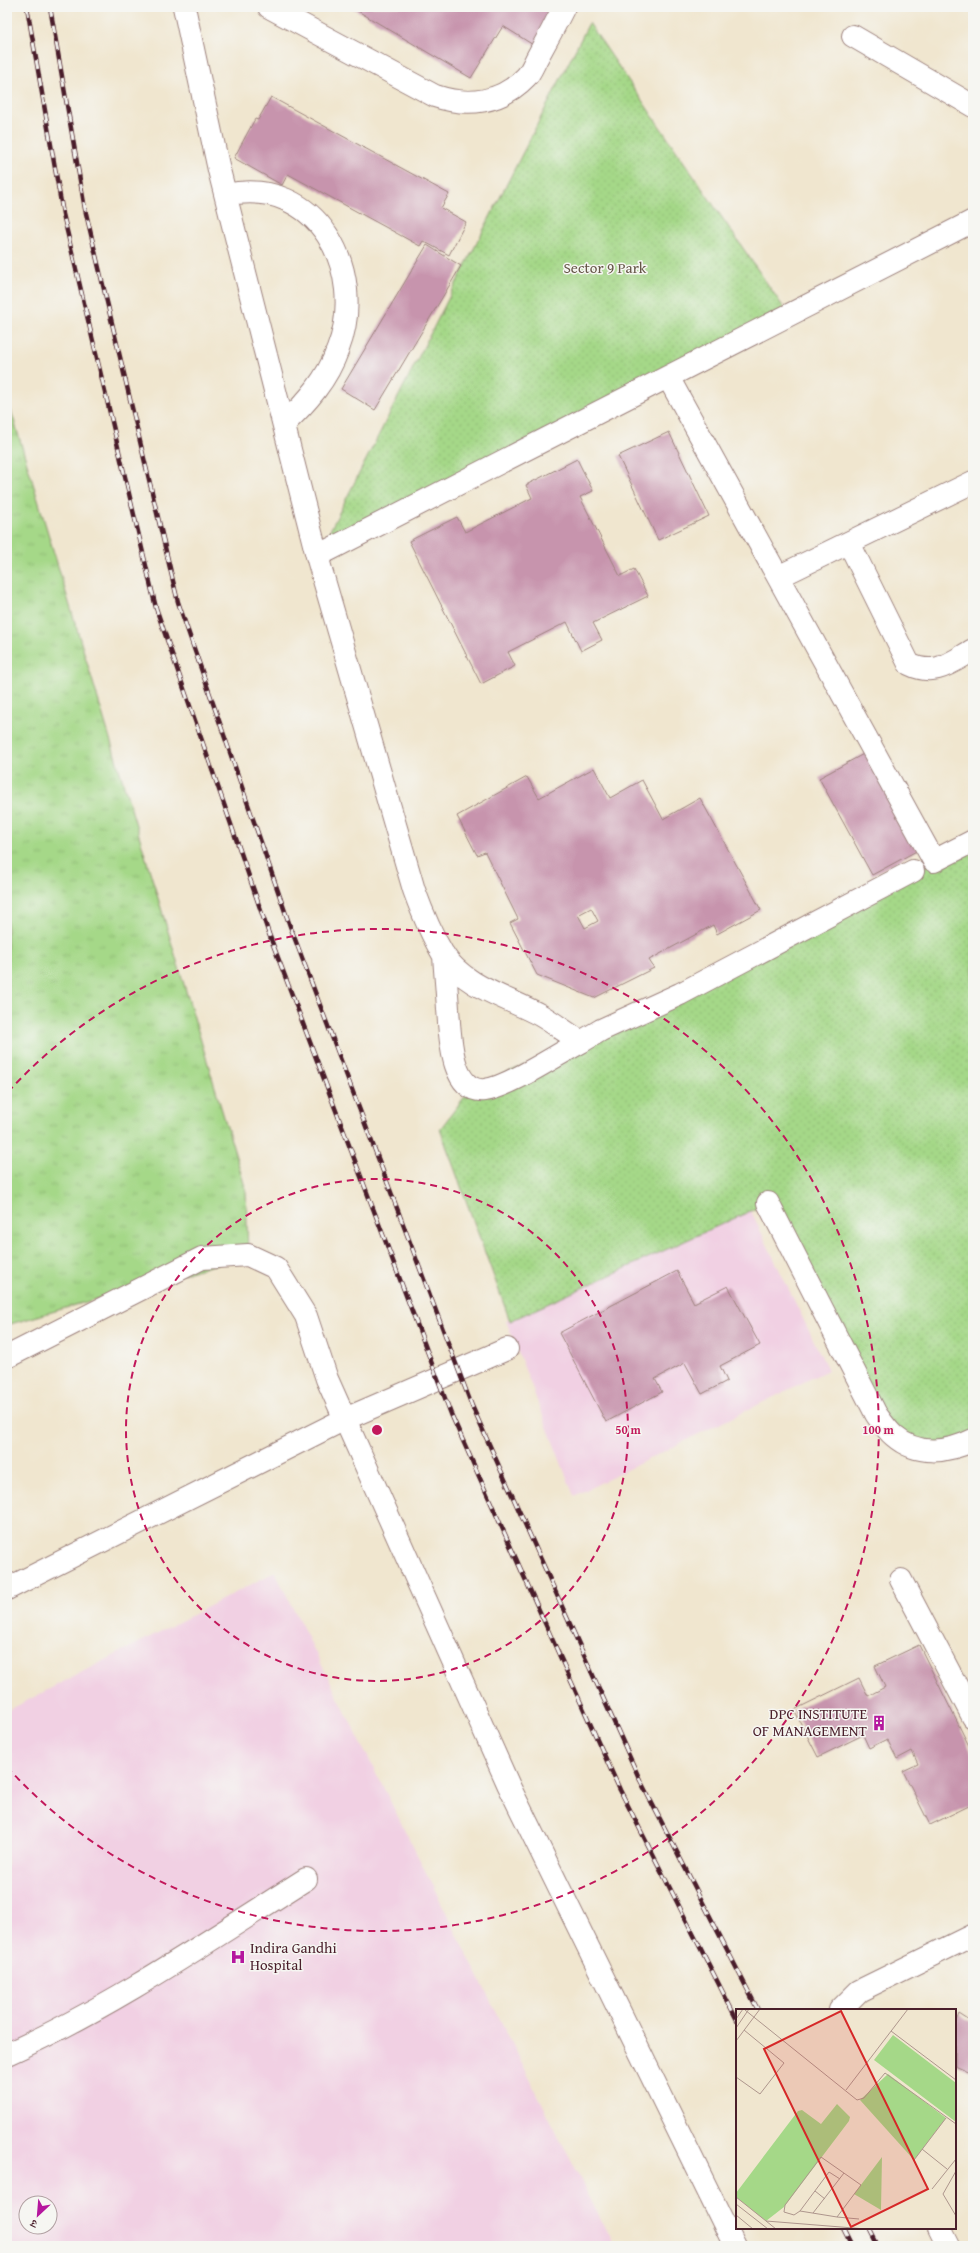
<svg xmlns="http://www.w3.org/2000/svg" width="980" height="2253" font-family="'Gentium Book Plus','Noto Serif Devanagari',serif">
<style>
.built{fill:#f1d0e3;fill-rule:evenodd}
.grass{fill:url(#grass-tufts);stroke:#787c5a}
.park{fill:url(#park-dots);stroke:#787c5a}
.building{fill:#c794ad;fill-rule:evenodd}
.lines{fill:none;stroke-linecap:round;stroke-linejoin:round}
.minor-casing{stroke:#9d827d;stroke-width:24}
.minor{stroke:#fff;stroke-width:22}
.rail-casing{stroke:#4a1f2b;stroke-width:4.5}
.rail{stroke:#f6f6f2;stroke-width:3;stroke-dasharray:9;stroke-linecap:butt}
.ring{fill:none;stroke:#c2185b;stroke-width:2;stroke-dasharray:7 5}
.labels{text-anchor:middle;stroke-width:3;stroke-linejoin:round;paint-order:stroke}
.park-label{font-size:15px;fill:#655647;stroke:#f6f6f2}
.poi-label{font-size:15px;fill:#4a1f2b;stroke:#f6f6f2;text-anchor:end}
.inset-road{fill:none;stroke:#ae968d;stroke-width:1}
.view{fill:#d62828;fill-opacity:0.15;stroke:#d62828;stroke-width:2}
.inset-edge{fill:none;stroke:#4a1f2b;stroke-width:2}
.centre{fill:#c2185b;stroke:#f6f6f2;stroke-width:2}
.ring-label{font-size:12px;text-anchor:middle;font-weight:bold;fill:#c2185b;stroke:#f6f6f2;stroke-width:3;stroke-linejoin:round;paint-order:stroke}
</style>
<defs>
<pattern id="grass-tufts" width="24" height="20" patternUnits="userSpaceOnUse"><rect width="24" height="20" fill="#a5d888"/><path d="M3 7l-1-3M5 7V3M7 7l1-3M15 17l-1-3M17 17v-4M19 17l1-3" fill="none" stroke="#90b976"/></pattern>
<pattern id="park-dots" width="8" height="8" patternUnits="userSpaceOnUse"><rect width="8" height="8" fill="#a5d888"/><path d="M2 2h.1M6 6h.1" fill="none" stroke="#90b976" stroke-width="1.8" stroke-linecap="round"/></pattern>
</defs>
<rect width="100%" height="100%" fill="#f6f6f2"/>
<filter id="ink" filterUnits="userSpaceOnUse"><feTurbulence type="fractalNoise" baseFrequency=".025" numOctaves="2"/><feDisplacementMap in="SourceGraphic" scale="8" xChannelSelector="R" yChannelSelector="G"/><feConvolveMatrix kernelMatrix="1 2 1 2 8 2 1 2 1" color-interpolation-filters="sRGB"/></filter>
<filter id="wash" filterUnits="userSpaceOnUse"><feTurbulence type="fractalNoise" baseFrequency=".012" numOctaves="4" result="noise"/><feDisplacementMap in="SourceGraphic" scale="16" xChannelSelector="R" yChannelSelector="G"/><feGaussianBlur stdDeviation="0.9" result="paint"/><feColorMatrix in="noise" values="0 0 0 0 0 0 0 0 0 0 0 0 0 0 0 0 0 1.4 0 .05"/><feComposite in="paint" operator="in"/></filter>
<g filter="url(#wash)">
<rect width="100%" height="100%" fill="#f0e6cf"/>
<!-- built -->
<path class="built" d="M749 1207 828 1370 574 1496 506 1321Z
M275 1572 614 2246H7V1711ZM26 2203H50V2227H26Z"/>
<!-- grass -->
<path class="grass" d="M7 397 246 1190 248 1255 7 1325Z"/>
<!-- park -->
<path class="park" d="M589 23 790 317 317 556Z
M973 841V1439L946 1450 894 1436 768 1203 510 1321 440 1129 472 1087 581 1042Z"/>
<g id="blocks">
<!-- building -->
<path class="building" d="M351 7H563L538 48 503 26 471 78Z
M271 97 449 194 441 208 466 222 449 255 423 241 420 246 288 174 282 185 234 158 255 119 258 120Z
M427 245 461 266 375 410 341 389Z
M669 432 709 516 658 540 618 456Z
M577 459 593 491 580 497 620 576 634 569 648 596 593 623 602 640 581 651 567 622 508 652 515 666 481 684 409 541 457 517 465 532 532 498 526 485Z
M869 751 922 848 872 875 819 778Z
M594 768 610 798 642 780 663 819 700 798 761 910 717 934 713 925 649 960 654 968 594 998 537 975 510 923 518 919 485 852 477 855 457 816 527 777 539 798ZM591 908 598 921 585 928 578 915Z
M677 1271 694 1303 728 1286 760 1345 720 1366 727 1381 702 1394 685 1363 655 1379 662 1392 606 1422 559 1333Z
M919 1645 973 1754V1804L930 1825 903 1771 918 1764 912 1751 897 1759 887 1739 869 1748 863 1735 818 1757 794 1710 859 1678 868 1696 885 1687 875 1666Z
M959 2014 973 2023 971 2035H973V2073L955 2065V2024Z"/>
</g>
</g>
<g filter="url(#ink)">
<use href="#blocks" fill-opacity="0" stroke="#9d827d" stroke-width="1"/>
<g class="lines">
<!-- minor casing -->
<g class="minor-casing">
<path id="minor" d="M184 7 219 170 317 556 414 890C422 912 431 934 443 954 464 987 507 997 540 1015 554 1023 567 1033 581 1042L601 1030 680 994 913 871
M269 7 435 96C468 107 501 103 526 77 531 72 534 63 538 56 547 40 556 23 564 7
M853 36 973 106
M226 195C317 175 368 271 338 349 327 380 307 402 284 424
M668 377 934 861 973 841
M849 543 909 664C935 677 950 663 973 650
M317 556 973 221
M778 577 973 482
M444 955C445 973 447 991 448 1009 450 1031 450 1094 485 1090 509 1087 558 1054 581 1042
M768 1203 876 1414C881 1421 887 1430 894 1436 917 1456 947 1453 973 1440
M7 1357 202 1258 248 1255 276 1268 306 1316 327 1379 509 1786 735 2246
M901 1580 973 1717
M7 1589 345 1419 507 1349
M840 2010 859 1991 973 1935
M7 2054C112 2007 208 1941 306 1879
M939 2228 948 2246"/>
</g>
<!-- minor -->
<use href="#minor" class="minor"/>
<!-- rail casing -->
<g class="rail-casing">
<path id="rail" d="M27 7 63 214 156 608 269 934 451 1414 620 1790 737 2020
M50 7 85 209 178 602 290 926 472 1406 640 1780 758 2010
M843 2228 852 2246
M869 2228 878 2246"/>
</g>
<!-- rail -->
<use href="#rail" class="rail"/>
</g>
</g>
<!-- distance rings -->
<g class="ring">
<circle cx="377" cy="1430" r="251"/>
<path d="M8 1092A501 501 0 1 1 8 1768"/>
</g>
<!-- icons -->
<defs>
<g id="building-bare" transform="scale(1.2)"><path d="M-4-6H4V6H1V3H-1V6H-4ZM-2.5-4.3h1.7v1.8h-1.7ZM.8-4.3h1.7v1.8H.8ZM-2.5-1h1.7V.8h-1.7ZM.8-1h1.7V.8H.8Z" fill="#b5179e" stroke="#f6f6f2" stroke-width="2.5" paint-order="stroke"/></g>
<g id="hospital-bare" transform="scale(1.2)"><path d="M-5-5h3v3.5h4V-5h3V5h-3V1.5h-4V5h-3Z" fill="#b5179e" stroke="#f6f6f2" stroke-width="2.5" paint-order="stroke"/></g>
</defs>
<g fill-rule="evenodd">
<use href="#building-bare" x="879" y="1723"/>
<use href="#hospital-bare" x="238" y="1957"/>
</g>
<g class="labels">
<!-- park labels -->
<g class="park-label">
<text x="605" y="273">Sector 9 Park</text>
</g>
<!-- poi labels -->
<g class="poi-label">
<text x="867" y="1719">DPC INSTITUTE<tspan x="867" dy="17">OF MANAGEMENT</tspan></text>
<text x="250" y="1953" text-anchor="start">Indira Gandhi<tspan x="250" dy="17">Hospital</tspan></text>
</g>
</g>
<!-- overview -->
<g transform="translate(736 2009)">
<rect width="220" height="220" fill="#f0e6cf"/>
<path d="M152 65 210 109 178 151 124 91Z" fill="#a5d888"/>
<path d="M157 26 220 74V113L138 51ZM101 95 114 108 113 112 48 198 30 212 0 188V184L62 102 66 101 85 115ZM146 148 145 201 118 185Z" fill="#a5d888"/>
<path class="inset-road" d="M9 1 121 91 128 89 149 64 220 115M0 10 7 0M0 19 13 0M155 22 220 71M0 32 24 0M0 68 24 85 48 54 8 21M110 81 172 0M186 140 211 160M178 151 210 109M220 162 207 185 220 207M196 180 220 150M79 182 89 190M0 188 40 220M0 195 32 220M64 202 93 163 104 170M77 204 108 164M0 206 17 220M101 208 125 176 85 148 49 196 48 203 58 206 64 202 101 208 123 210M30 212 130 220M39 220H82"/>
<path class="view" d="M105 2 192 180 115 218 28 40Z"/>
<rect width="220" height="220" class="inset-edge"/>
</g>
<circle cx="377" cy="1430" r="6" class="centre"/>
<g class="ring-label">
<text x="628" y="1434">50 m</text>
<text x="878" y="1434">100 m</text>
</g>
<!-- margin -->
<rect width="980" height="2253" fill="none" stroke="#f6f6f2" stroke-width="24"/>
<!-- north arrow -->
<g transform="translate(38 2215) rotate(206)"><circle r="19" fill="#f6f6f2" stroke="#b1a0a2"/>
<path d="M0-3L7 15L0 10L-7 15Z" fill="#b5179e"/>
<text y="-6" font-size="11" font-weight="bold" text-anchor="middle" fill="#4a1f2b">उ</text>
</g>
</svg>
